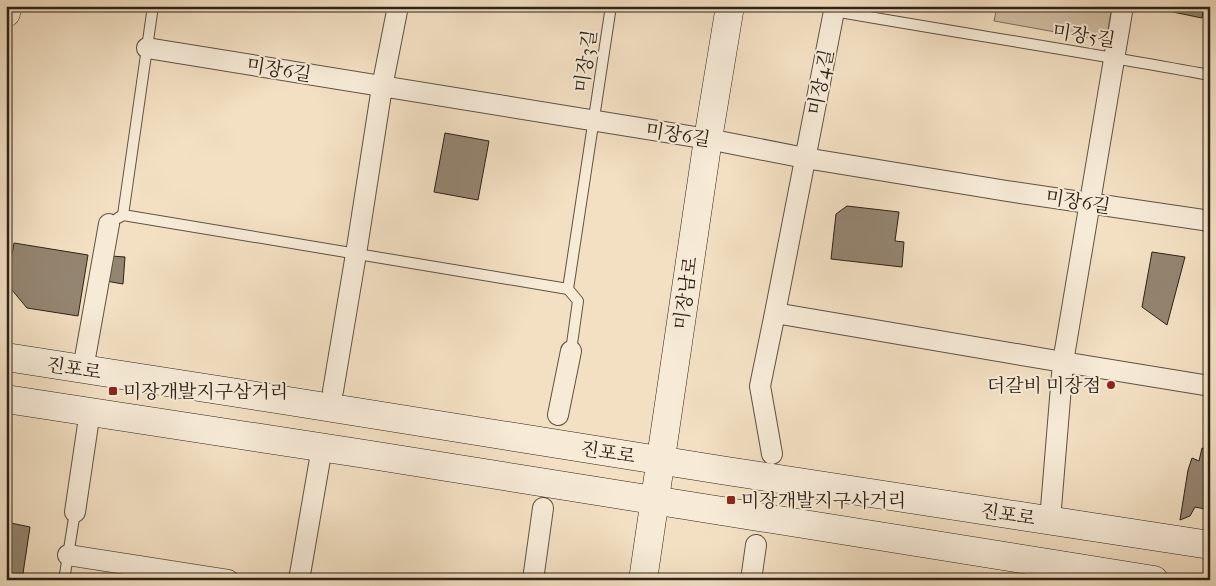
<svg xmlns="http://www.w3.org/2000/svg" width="1216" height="586" font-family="'IM FELL French Canon','Noto Serif KR',serif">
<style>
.green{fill:#d1c0a6;stroke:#7f715f}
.building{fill:#948571;stroke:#2d2218}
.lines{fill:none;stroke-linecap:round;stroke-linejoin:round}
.lane-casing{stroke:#5e5243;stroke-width:12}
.street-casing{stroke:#5e5243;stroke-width:22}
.secondary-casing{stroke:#2d2218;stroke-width:29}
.lane{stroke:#f7ebd8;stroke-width:10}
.street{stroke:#f7ebd8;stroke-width:20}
.secondary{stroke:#f7ebd8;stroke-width:28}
.poi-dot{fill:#8f2418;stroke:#f7ebd8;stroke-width:2}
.labels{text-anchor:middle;stroke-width:4;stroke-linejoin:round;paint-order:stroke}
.street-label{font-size:19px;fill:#2d2218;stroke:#f7ebd8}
.poi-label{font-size:19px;fill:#2d2218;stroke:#f7ebd8;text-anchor:start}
</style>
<rect width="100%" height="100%" fill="#f3e0c3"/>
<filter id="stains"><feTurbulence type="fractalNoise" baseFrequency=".004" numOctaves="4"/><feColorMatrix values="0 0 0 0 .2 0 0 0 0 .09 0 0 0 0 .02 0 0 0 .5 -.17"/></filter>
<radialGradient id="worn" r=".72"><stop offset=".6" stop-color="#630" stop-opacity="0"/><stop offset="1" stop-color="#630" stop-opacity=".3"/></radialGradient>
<!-- green -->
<path class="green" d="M997 6H1112L1106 41 994 21Z"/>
<!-- building -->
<path class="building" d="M1160 6H1204L1202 18 1168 11Z
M445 133 489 141 478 200 434 192Z
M847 206 899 212 895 241 904 242 902 267 831 259 836 214Z
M14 243 88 255 78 316 27 308 7 284Z
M1152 252 1185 257 1167 325 1142 307Z
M111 256 125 257 123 284 106 281Z
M1202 448 1210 450V510L1195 507 1190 516 1180 520 1188 470 1192 458 1199 461Z
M6 522 30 527 22 580H6Z"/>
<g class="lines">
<!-- lane casing -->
<g class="lane-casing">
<path id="lane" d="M834 11C960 33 1085 52 1210 75
M123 215 568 289
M118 218 123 215 153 6
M571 351 578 301 568 289 611 6
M64 580 75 512"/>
</g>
<!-- street casing -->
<g class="street-casing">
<path id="street" d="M835 6 775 313 1063 362 1210 386
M147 48 708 139 805 158 1007 191 1210 221
M83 369 109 224
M333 391 356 254 382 87 398 6
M558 415 571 351
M772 454 760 386 775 313
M1051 508 1063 362 1123 6
M75 512 90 411
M68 555 228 580
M299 580 320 459
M533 580 543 508
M751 580 756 545
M1038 580 1039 574"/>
</g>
<!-- secondary casing -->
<g class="secondary-casing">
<path id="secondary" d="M6 13 7 6
M6 357 276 399 727 471 1210 545
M6 399 365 454 1154 580
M643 580 708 139 730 6"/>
</g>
<!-- lane -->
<use href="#lane" class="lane"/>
<!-- street -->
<use href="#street" class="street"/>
<!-- secondary -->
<use href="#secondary" class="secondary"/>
</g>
<!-- markers -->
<g class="poi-dot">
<circle cx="1111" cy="385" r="5"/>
<rect x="108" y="386" width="10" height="10" rx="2.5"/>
<rect x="726" y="495" width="10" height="10" rx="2.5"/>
</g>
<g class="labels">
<!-- street labels -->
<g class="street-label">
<text transform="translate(1084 35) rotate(9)" y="7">미장5길</text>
<text transform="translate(585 61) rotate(-82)" y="7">미장3길</text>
<text transform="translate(279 69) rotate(9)" y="7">미장6길</text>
<text transform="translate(820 82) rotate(-79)" y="7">미장4길</text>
<text transform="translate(678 134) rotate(9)" y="7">미장6길</text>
<text transform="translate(1078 201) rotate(9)" y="7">미장6길</text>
<text transform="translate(685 293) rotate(-82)" y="7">미장남로</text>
<text transform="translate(74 368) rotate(9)" y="7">진포로</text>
<text transform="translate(608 452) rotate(9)" y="7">진포로</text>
<text transform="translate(1008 514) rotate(9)" y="7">진포로</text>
</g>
<!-- poi labels -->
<g class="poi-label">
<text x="1101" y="392" text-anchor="end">더갈비 미장점</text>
<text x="123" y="398">미장개발지구삼거리</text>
<text x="741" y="507">미장개발지구사거리</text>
</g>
</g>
<!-- margin -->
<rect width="1216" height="586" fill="none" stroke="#f3e0c3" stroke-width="25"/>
<rect x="8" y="8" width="1201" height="571" fill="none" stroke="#2d2218" stroke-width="2.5"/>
<rect x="12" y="12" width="1191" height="561" fill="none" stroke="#2d2218"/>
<rect width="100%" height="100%" filter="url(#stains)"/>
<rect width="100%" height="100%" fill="url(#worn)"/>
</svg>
